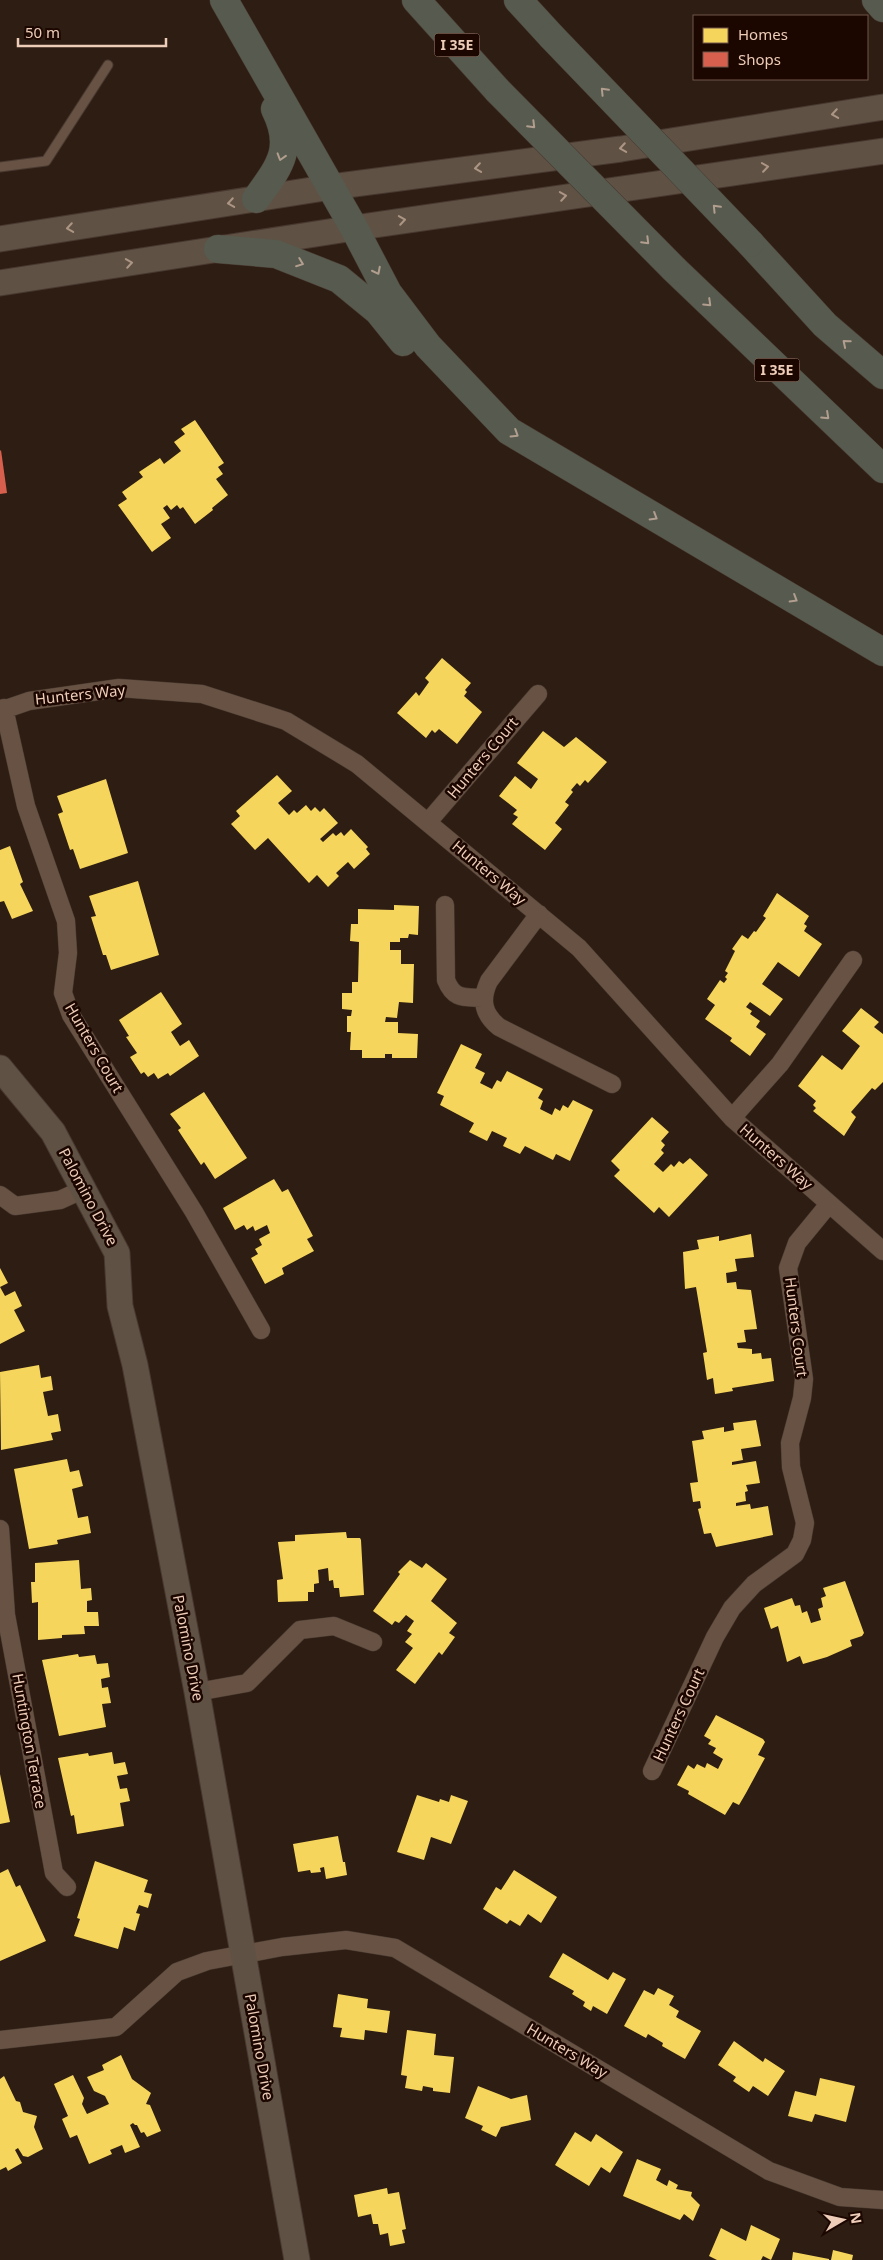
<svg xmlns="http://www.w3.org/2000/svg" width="883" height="2260" font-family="'Noto Sans',sans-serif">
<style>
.homes{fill:#f6d55c}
.shops{fill:#d6604d}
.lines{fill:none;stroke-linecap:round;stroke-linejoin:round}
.lane-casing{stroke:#483830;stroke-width:11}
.street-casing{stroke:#483830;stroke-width:19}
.secondary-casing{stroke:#483830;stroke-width:27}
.highway-casing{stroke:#483830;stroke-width:29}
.lane{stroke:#675244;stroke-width:9}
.street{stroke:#675244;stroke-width:18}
.secondary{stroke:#5f5244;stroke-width:25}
.highway{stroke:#575a4e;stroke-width:28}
.highway-bridge-casing{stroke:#483830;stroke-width:29;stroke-linecap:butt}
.highway-bridge{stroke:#575a4e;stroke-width:28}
.oneway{stroke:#b19e8e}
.oneway2{stroke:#ad9584}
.labels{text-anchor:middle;stroke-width:5;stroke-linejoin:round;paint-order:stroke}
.shield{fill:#1c0700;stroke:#ae9181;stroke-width:1}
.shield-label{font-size:14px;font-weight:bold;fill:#edccb8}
.street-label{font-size:15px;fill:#edccb8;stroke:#1c0700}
</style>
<rect width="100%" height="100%" fill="#2d1d12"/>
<!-- homes -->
<path class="homes" d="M195 420 224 463 218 467 223 474 216 479 228 495 212 508 213 510 195 524 183 507 180 509 177 505 171 510 167 505 163 508 170 518 161 524 171 538 152 552 118 505 127 499 122 492 143 477 139 472 160 458 164 464 181 451 174 442 185 434 181 429Z
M442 658 471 683 465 690 467 692 464 696 482 712 457 744 439 729 435 733 432 730 426 738 397 713 416 692 419 696 429 682 425 678Z
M543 731 564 747 576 737 607 762 588 783 585 780 580 786 577 783 571 790 573 792 565 802 569 805 555 823 562 829 545 850 512 824 518 817 513 814 517 810 499 796 515 776 531 789 538 779 517 763Z
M277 775 292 791 278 803 289 815 294 810 297 813 306 805 311 811 315 807 320 812 324 808 338 823 320 839 323 842 333 833 336 836 341 832 344 836 351 829 368 847 366 849 370 854 354 869 348 862 336 873 339 876 328 887 317 875 309 883 268 838 255 850 231 824 240 816 236 811Z
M106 779 128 853 80 869 73 849 70 850 58 814 63 812 57 796Z
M10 846 23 882 20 884 33 911 12 919 4 901 0 902V850Z
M138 881 159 955 111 970 106 955H103L91 917 96 916 89 896Z
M777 893 809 916 804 924 807 926 804 931 822 944 799 977 778 962 762 984 783 999 770 1016 750 1002 746 1007 752 1011 750 1014 760 1021 756 1027 766 1034 750 1056 730 1041 732 1038 705 1019 715 1005 707 999 720 980 724 983 727 979 725 977 728 973 725 971 735 951 732 949 742 935 748 939 754 931 756 932 766 918 763 916Z
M394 905 419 906 418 935 409 934 408 938H400V942H390V950H401V964H414L413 1003 399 1002 397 1018 386 1017 385 1022H398V1033L418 1034 417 1058H392V1054H385V1058H362V1050H350L351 1032H347V1016H351L352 1010 342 1009V993H352V982H358L359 942 350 941 351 924H358V909L394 910Z
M161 992 182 1024 171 1032 180 1046 189 1040 199 1056 170 1076 168 1073 158 1079 154 1073 148 1077 144 1072 141 1074 130 1057 137 1053 126 1037 129 1036 119 1020Z
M861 1008 879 1022 874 1027 883 1034V1082L875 1090 872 1088 851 1112 856 1117 844 1136 813 1111 816 1108 813 1105 816 1101 798 1086 822 1055 842 1070 860 1046 842 1031Z
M461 1044 482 1054 475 1068 485 1073 480 1083 492 1089 497 1080 501 1082 507 1071 543 1089 538 1098 543 1101 540 1109 552 1115 555 1108 560 1111 563 1105 568 1108 573 1100 593 1110 570 1161 556 1154 553 1160 525 1146 520 1154 503 1146 507 1138 492 1131 487 1141 469 1132 474 1123 440 1105 444 1096 437 1093Z
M204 1092 247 1158 215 1179 204 1162 201 1165 178 1130 181 1128 170 1114Z
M652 1117 669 1132 661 1141 665 1145 661 1150 664 1153 654 1164 663 1172 671 1164 674 1167 679 1161 683 1164 690 1158 708 1175 669 1217 659 1207 654 1213 614 1176 620 1170 611 1161Z
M274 1179 282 1192 288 1189 313 1236 307 1239 314 1251 282 1268 284 1274 265 1284 251 1258 258 1254 255 1249 262 1245 259 1239 270 1233 267 1225 255 1231 253 1226 247 1230 244 1225 235 1230 223 1208Z
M751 1234 754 1257 735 1259 737 1271 726 1273 727 1283 736 1282 737 1289 751 1290 757 1329 744 1330 746 1342 737 1343 738 1348 752 1349V1354L761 1353 762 1359 771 1358 774 1381 732 1388 733 1391 715 1394 713 1378 707 1380 703 1353 707 1352 696 1287 685 1289 683 1252 699 1249 697 1240 719 1236V1241Z
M0 1268 8 1283 0 1287Z
M0 1287 5 1296 15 1291 22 1306 14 1310 25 1331 0 1344Z
M39 1365 41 1378 51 1376 53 1390 43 1392 48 1416 58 1414 61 1431 51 1433 53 1440 1 1450 0 1372Z
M756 1420 761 1446 741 1449 743 1460 732 1462V1465L756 1461 760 1483 746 1485 748 1491 745 1492 746 1501 736 1503V1506L750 1504 751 1509 768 1506 773 1535 716 1547 711 1533 704 1534 698 1509 701 1508 700 1501 693 1502 690 1483 698 1482 692 1441 704 1439 702 1431 724 1427V1432L734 1430 733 1423Z
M67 1459 70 1472 79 1470 83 1486 72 1489 78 1518 88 1516 91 1533 57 1540 58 1544 29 1549 14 1469Z
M346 1532 347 1538H360L361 1540 364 1595 340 1597 339 1588H334L333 1580 329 1581 328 1568 318 1570 319 1583 314 1584V1592H308V1601L278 1602 277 1580 283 1579 278 1542 295 1541V1535Z
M79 1560 81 1589 91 1588 92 1600 87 1601V1612H98L99 1626H84L85 1634 62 1635V1638L38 1640V1602L32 1603 31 1582H35V1563Z
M410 1560 422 1568 426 1563 447 1579 431 1601 457 1623 449 1633 455 1637 442 1655 439 1652 415 1684 396 1670 413 1648 405 1642 412 1634 407 1631 414 1621 406 1615 399 1623 395 1621 392 1625 373 1611 400 1574 398 1572Z
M845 1581 864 1633 862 1636 850 1640 852 1646 827 1657 803 1664 800 1656 787 1662 778 1626 771 1629 764 1608 792 1598 795 1606 800 1605 802 1613 807 1611 811 1623 821 1620 818 1609 823 1607 821 1598 826 1596 823 1588Z
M78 1654 79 1657 95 1655 97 1664 108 1663 110 1677 101 1679 102 1688 108 1687 111 1703 102 1704 106 1727 59 1736 42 1660Z
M716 1715 763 1739 765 1742 758 1755 765 1758 746 1793 739 1805 733 1802 725 1815 688 1794 689 1791 677 1785 688 1765 694 1769 697 1764 705 1768 707 1763 718 1769 723 1759 713 1753 716 1748 708 1744 711 1740 704 1736Z
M112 1752 114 1764 125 1762 128 1774 117 1776 120 1789 127 1788 130 1801 120 1803 124 1826 77 1834 74 1815 71 1816 58 1758 88 1753 89 1756Z
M0 1774 10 1822 0 1824Z
M417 1795 439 1802 440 1799 449 1802 451 1795 468 1801 451 1844 431 1837 424 1860 397 1852Z
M338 1836 343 1862H345L347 1875 326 1879 324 1867 320 1868 321 1872 311 1873 310 1870 298 1872 293 1844Z
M95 1861 148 1880 144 1892 152 1894 148 1908 139 1905 136 1913 140 1914 135 1931 124 1927 118 1949 74 1936 80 1919 77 1918Z
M8 1869 16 1887 20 1885 46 1941 0 1961V1873Z
M514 1870 557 1897 541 1923 528 1914 520 1926 510 1920 507 1924 483 1909 496 1887 501 1890Z
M563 1953 608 1980 613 1972 626 1979 607 2014 593 2006 591 2011 583 2006 585 2002 572 1994 574 1991 549 1977Z
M658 1988 674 1996 669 2005 679 2011 676 2017 701 2031 685 2059 662 2046 663 2043 648 2034 646 2038 624 2026 644 1990 654 1995Z
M338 1994 368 1999 367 2008 390 2011 387 2033 365 2030 364 2040 340 2037 342 2028 333 2027Z
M407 2030 436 2034 434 2055 454 2057 450 2093 433 2091V2088L423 2086 422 2091 405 2088 407 2076 401 2075Z
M734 2041 763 2062 765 2058 785 2071 768 2096 753 2086 749 2092 733 2081 736 2077 718 2065Z
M121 2055 132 2079 151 2093 146 2104 150 2105 161 2131 147 2137 144 2132 141 2133 137 2125H135L133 2123 130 2125 140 2147 125 2153 122 2145 110 2150 112 2154 89 2164 77 2135 70 2138 62 2119 68 2116 54 2084 73 2075 84 2098 82 2104 87 2114 109 2104 105 2096 94 2091 87 2077 104 2070 102 2065Z
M4 2076 16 2101 20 2102 23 2112 37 2116 34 2127 43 2149 28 2157 23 2156 18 2148 15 2150 22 2163 8 2171 6 2167 0 2170V2079Z
M820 2078 855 2086 846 2122 815 2114 812 2122 788 2116 795 2091 816 2096Z
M478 2086 511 2099 527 2095 531 2120 501 2127 496 2137 481 2130 483 2126 465 2118Z
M575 2132 591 2142 596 2134 623 2152 610 2173 601 2167 589 2186 555 2165Z
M637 2159 661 2169 656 2180 667 2186 669 2180 678 2185 676 2189 692 2192 691 2196 700 2205 693 2221 684 2214 680 2220 623 2196Z
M387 2188 388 2194 399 2192 406 2229 402 2230 405 2243 390 2246 388 2233 380 2235 378 2224H373L371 2214 358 2217 354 2195Z
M751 2225 780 2239 771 2260 763 2256 761 2260H717L709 2256 721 2228 746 2241Z
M833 2250 853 2255 852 2260H831Z
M793 2252 829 2259V2260H792Z"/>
<!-- shops -->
<path class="shops" d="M1 450 7 493 0 494V451Z"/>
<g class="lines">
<!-- lane casing -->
<g class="lane-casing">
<path id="lane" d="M0 167 46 161 108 65"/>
</g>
<!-- street casing -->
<g class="street-casing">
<path id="street" d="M4 708 26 806 66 921 68 953 63 993 71 1015 194 1212 261 1330
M0 711 29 701 119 688 202 694 286 721 357 764 579 948 732 1118 883 1251
M428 822 538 694
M445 905 446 980C454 1000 464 997 483 998
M539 914 489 981C480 1000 483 1014 499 1027L612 1084
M732 1118 780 1064 853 960
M0 1195 15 1206 60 1200 84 1189
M0 1529 6 1615 54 1873 67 1887
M197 1692 247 1683 300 1630 334 1626 373 1642
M652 1771 715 1637 732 1608 754 1584 795 1554 802 1540 805 1523 791 1467 790 1443 802 1398 804 1379 788 1268 797 1243 829 1204
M0 2040 116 2027 177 1972 207 1961 282 1947 346 1940 395 1948 769 2171 840 2197 883 2200"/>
</g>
<!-- secondary casing -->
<g class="secondary-casing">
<path id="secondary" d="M0 239 331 187 621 149 883 107
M0 283 354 228 883 151
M0 1068 53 1132 117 1253 120 1306 135 1365 197 1692 297 2260"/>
</g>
<!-- highway casing -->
<g class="highway-casing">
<path id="highway" d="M224 0 354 228 388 293 428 346 509 431 883 652
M416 0 498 91
M518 0 552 37
M876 0 883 8
M256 199C279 167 295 149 275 109
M750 243 825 325 883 375
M218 249 276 254 339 279 378 311 403 342
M674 269 883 469"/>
</g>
<!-- lane -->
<use href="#lane" class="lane"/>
<!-- street -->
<use href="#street" class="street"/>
<!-- secondary -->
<use href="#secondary" class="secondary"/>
<!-- highway -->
<use href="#highway" class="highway"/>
<!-- highway-bridge casing -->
<g class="highway-bridge-casing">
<path id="highway-bridge" d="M552 37 750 243
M498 91 674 269"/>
</g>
<!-- highway-bridge -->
<use href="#highway-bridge" class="highway-bridge"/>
</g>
<!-- one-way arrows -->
<defs><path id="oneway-chevron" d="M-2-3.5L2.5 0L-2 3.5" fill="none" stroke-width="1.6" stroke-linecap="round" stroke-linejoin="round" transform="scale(1.25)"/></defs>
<g class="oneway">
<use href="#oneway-chevron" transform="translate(604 91) rotate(-134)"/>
<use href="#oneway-chevron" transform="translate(532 125) rotate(45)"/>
<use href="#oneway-chevron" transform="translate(281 157) rotate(107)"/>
<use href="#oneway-chevron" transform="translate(716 208) rotate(-134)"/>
<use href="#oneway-chevron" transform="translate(646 241) rotate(45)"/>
<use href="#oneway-chevron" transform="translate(300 263) rotate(21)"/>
<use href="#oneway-chevron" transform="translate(377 271) rotate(63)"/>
<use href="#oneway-chevron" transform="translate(708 303) rotate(44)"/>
<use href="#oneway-chevron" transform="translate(846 343) rotate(-140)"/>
<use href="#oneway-chevron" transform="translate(826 416) rotate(43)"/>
<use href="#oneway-chevron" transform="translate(515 434) rotate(32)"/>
<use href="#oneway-chevron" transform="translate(654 517) rotate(31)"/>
<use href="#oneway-chevron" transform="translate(794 599) rotate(31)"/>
</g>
<g class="oneway2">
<use href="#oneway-chevron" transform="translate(835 114) rotate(171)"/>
<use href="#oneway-chevron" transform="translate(623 148) rotate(171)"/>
<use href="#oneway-chevron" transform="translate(765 167) rotate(-8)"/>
<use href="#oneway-chevron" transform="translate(478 168) rotate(172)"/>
<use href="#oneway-chevron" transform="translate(563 196) rotate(-9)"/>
<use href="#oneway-chevron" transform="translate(231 203) rotate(171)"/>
<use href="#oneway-chevron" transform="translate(402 220) rotate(-9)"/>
<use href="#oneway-chevron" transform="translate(70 228) rotate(171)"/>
<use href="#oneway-chevron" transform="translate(129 263) rotate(-9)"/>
</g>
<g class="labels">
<!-- shield labels -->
<g class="shield">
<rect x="434.5" y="33.5" width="45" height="23" rx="4"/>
<rect x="754.5" y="358.5" width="45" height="23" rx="4"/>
</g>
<g class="shield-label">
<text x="457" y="50">I 35E</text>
<text x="777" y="375">I 35E</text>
</g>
<!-- street labels -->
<g class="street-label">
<text transform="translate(80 695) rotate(-6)" y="5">Hunters Way</text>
<text transform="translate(483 758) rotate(-50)" y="5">Hunters Court</text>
<text transform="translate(489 873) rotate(40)" y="5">Hunters Way</text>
<text transform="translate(94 1048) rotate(60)" y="5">Hunters Court</text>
<text transform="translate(776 1157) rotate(41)" y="5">Hunters Way</text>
<text transform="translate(88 1197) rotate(62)" y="5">Palomino Drive</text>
<text transform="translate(796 1327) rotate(83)" y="5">Hunters Court</text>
<text transform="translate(188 1648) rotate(79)" y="5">Palomino Drive</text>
<text transform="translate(679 1715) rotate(-65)" y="5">Hunters Court</text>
<text transform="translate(29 1741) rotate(80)" y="5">Huntington Terrace</text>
<text transform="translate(259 2047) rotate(80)" y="5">Palomino Drive</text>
<text transform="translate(567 2051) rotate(31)" y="5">Hunters Way</text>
</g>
</g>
<!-- legend -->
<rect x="693" y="15" width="175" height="65" fill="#1c0700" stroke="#70564a"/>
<rect x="703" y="28" width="25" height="15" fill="#f6d55c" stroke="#70564a"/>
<text x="738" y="40" font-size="15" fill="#edccb8">Homes</text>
<rect x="703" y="52" width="25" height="15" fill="#d6604d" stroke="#70564a"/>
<text x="738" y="65" font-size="15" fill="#edccb8">Shops</text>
<!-- north arrow -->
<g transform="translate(843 2220) rotate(81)" stroke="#1c0700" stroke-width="4" paint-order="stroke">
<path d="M0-4L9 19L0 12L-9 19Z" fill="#edccb8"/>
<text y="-8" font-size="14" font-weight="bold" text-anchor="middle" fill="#edccb8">N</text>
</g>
<!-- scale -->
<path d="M18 38v8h148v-8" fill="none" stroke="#edccb8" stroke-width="2.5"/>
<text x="25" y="38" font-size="15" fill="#edccb8" stroke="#1c0700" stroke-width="4" paint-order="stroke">50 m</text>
</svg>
